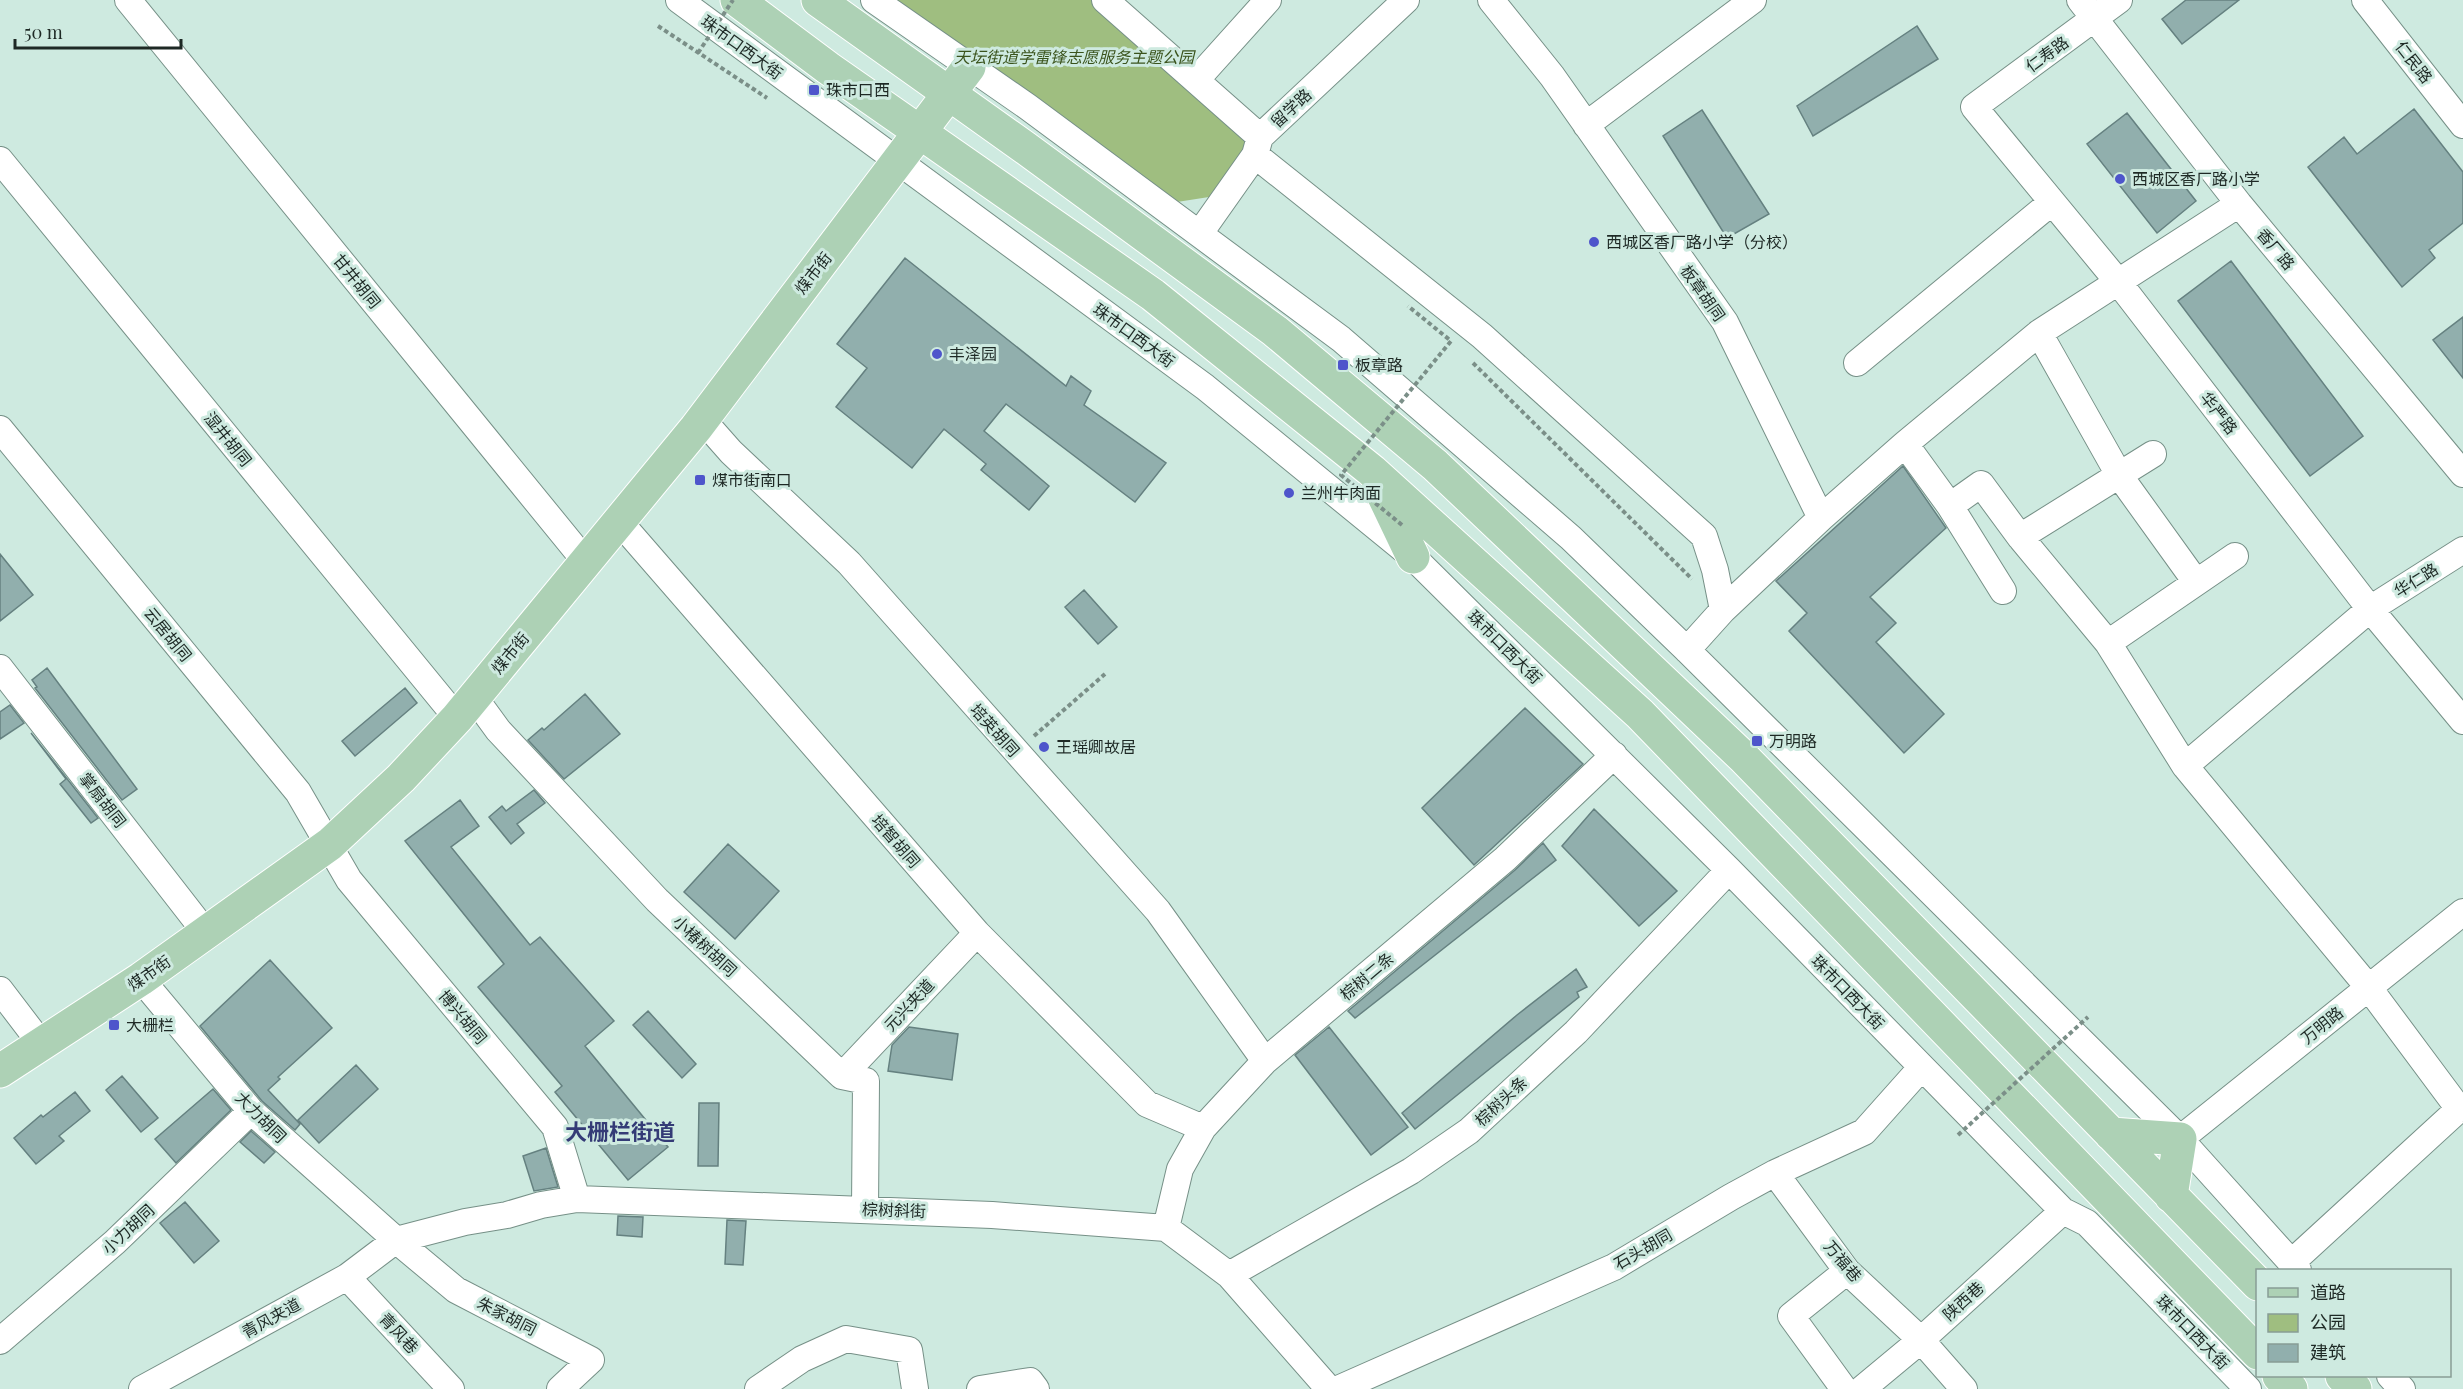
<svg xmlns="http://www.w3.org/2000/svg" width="2463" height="1389" font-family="'Playfair Display','Noto Sans SC',serif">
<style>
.green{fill:#9fbe80}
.building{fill:#91afad;stroke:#658180;stroke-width:1.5}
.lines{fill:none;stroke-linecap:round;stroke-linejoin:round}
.minor-casing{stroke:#769087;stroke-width:28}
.major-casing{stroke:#fff;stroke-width:35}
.path{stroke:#7b8f88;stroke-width:4;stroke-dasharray:4.5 3;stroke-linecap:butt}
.minor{stroke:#fff;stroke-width:26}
.major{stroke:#add1b5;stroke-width:33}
.path-bridge{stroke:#7b8f88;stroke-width:4;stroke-dasharray:4.5 3;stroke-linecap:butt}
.poi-dot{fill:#4e55cb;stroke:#ceeae0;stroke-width:2}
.labels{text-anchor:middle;stroke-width:6;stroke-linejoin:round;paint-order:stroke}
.street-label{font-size:16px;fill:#1e2925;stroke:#ceeae0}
.park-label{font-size:16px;font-style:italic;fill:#3a531c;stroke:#ceeae0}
.poi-label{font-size:16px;fill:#1e2925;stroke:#ceeae0;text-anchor:start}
.district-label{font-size:22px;font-weight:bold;fill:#343b76;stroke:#ceeae0}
</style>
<rect width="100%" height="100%" fill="#ceeae0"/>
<!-- green -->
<path class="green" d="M897 0H1095L1252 137 1209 197 1177 202Z"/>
<!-- building -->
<path class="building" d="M2186 0H2239L2182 44 2162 19Z
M1917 26 1938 59 1813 136 1797 106Z
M2414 109 2463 172V223L2429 250 2435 258 2402 287 2308 167 2344 137 2357 154Z
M1702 110 1769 214 1727 238 1663 136Z
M2127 113 2196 201 2157 233 2087 144Z
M905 258 1066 386 1071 376 1091 391 1084 405 1166 463 1135 502 1006 404 984 431 1049 486 1029 510 981 470 986 464 944 429 912 468 836 407 867 368 837 344Z
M2231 261 2363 436 2310 476 2178 301Z
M2463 317V378L2433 340Z
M1903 466 1946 528 1870 597 1896 623 1876 642 1944 714 1904 753 1789 631 1807 613 1776 581Z
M0 554 33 595 0 621Z
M1084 590 1117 627 1098 644 1065 607Z
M47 668 137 789 122 800 35 688 37 687 32 680Z
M405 688 417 703 355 756 342 741Z
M585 694 620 734 564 779 528 740 542 728 544 730Z
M10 705 24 723 0 739V712Z
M1525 708 1583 764 1474 865 1422 808Z
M31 733 98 818 91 823 60 784 66 779Z
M534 790 545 803 517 824 524 833 511 844 489 817 502 806 506 811Z
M460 800 479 826 451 847 530 945 540 937 614 1021 585 1046 668 1147 628 1180 555 1092 562 1086 478 987 504 964 405 841Z
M1594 809 1677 891 1639 926 1562 846Z
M1543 843 1556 860 1355 1018 1348 1011 1515 870Z
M728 844 779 891 735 939 684 892Z
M270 960 332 1028 278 1077 280 1079 268 1090 300 1124 295 1130 262 1101 200 1026Z
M1576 969 1587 987 1577 992 1579 997 1415 1129 1402 1113 1517 1015Z
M648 1011 696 1064 682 1078 633 1025Z
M909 1027 958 1034 952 1080 888 1071 892 1045Z
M1329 1027 1408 1127 1371 1155 1295 1055Z
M356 1065 378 1089 319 1143 298 1120Z
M122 1076 158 1118 141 1132 106 1090Z
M213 1089 231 1110 176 1163 155 1139Z
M75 1092 90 1111 59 1136 64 1141 36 1164 14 1138 41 1115 43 1117Z
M699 1103H719L718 1166H698Z
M251 1131 275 1152 264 1163 240 1142Z
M546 1148 558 1187 534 1191 523 1156Z
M185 1202 219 1241 194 1263 160 1223Z
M618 1216 643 1217 642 1237 617 1235Z
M727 1220 746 1221 743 1265 725 1264Z"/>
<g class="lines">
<!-- minor casing -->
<g class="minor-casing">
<path id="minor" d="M128 0 586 562
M679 0 1205 387 1413 557 1729 870 2063 1211 2087 1223 2248 1389
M874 0 1028 107 1341 339 1571 538 1687 650 2180 1139 2298 1270
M1105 0 1260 137
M1491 0 1552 76 1725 322 1821 518
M2080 0 2239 204 2463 474
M2119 0 1974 107 2119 283 2370 609 2463 721
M2365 0 2463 125
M1197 79 1268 0
M1586 125 1753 0
M1255 155 1482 336 1704 536 1715 570 1723 610
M0 160 457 718
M1200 233 1255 155 1260 137 1406 0
M2039 333 2119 475 2196 582
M1857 363 2052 202
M701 418 731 452 849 563 1158 911 1265 1061
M0 429 298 792 349 880 555 1127 577 1199
M1905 444 1950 506 2003 591
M1950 506 1981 484 2020 537 2108 643 2185 766 2370 609 2463 550
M618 520 977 933 1147 1104 1203 1128
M2020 537 2153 454
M2108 643 2235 556
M1687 650 1723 610 1821 518 1905 444 2039 333 2239 204
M0 668 206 933
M474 697 498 730 657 900 842 1076 866 1081 865 1209
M2185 766 2369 988 2459 1109 2463 1107
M141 979 251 1111 396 1240 456 1290 591 1360 560 1389
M0 990 42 1045
M842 1076 977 933
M2180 1139 2463 912
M1775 1173 1847 1271 1921 1340 1964 1389
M1166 1228 1180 1169 1203 1128 1265 1061 1505 859 1614 755
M2291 1263 2459 1109
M1229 1275 1411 1171 1469 1131 1576 1032 1729 870
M347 1277 451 1389
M0 1341 115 1242 251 1111
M2390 1376 2402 1389
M142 1389 347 1277 396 1240 465 1222 507 1215 541 1205 577 1199 992 1215 1166 1228 1229 1275 1329 1389
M758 1389 802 1359 846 1339 909 1350 915 1389
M980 1389 1030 1381 1036 1389
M1338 1389 1614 1267 1731 1197 1775 1173 1864 1132 1921 1068
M1844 1389 1791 1316 1847 1271
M1862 1389 1921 1340 2063 1211"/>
</g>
<!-- major casing -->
<g class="major-casing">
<path id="major" d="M737 0 828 68 1153 295 1372 471 1640 714 2258 1353
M818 0 1024 147 1275 331 1435 465 1743 757 2258 1284
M1379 486 1413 557
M0 1071 141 979 330 844 401 778 457 718 696 428 969 67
M2111 1134 2180 1139 2171 1196
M2279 1376 2291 1389
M2342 1376 2355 1389"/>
</g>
<!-- path -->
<path class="path" d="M658 26 767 98
M1473 363 1692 579
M1034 736 1105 674"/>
<!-- minor -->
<use href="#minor" class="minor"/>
<!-- major -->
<use href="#major" class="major"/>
<!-- path-bridge -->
<path class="path-bridge" d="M698 53 733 0
M1402 525 1341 475 1451 341 1408 306
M1958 1135 2088 1017"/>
</g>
<!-- markers -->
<g class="poi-dot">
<rect x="808" y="84" width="12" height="12" rx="3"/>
<circle cx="2120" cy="179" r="6"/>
<circle cx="1594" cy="242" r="6"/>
<circle cx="937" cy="354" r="6"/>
<rect x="1337" y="359" width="12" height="12" rx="3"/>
<rect x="694" y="474" width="12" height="12" rx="3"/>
<circle cx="1289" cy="493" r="6"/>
<rect x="1751" y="735" width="12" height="12" rx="3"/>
<circle cx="1044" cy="747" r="6"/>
<rect x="108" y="1019" width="12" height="12" rx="3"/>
</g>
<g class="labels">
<!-- street labels -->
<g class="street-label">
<text transform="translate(742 47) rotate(36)" y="6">珠市口西大街</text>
<text transform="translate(2047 54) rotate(-36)" y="6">仁寿路</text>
<text transform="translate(2414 62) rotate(52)" y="6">仁民路</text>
<text transform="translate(1291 108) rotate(-43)" y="6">留学路</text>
<text transform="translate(2276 249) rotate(50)" y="6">香厂路</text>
<text transform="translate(813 273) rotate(-52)" y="6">煤市街</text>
<text transform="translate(357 281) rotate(51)" y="6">甘井胡同</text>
<text transform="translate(1703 293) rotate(55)" y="6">板章胡同</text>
<text transform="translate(1134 335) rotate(36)" y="6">珠市口西大街</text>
<text transform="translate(2219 413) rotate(52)" y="6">华严路</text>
<text transform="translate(228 439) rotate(51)" y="6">湿井胡同</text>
<text transform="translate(2416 580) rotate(-32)" y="6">华仁路</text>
<text transform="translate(168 634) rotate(51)" y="6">云居胡同</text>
<text transform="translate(1505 647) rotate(45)" y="6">珠市口西大街</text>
<text transform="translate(510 653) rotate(-50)" y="6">煤市街</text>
<text transform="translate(995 730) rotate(48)" y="6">培英胡同</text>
<text transform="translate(103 800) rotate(52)" y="6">掌扇胡同</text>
<text transform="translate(896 841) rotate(49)" y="6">培智胡同</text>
<text transform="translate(705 946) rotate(43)" y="6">小椿树胡同</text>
<text transform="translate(149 973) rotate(-35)" y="6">煤市街</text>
<text transform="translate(1367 976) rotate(-40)" y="6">棕树二条</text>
<text transform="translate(1848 992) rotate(46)" y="6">珠市口西大街</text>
<text transform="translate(909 1005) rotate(-47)" y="6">元兴夹道</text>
<text transform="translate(463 1017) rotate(50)" y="6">博兴胡同</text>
<text transform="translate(2322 1025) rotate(-39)" y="6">万明路</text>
<text transform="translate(1501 1101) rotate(-43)" y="6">棕树头条</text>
<text transform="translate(261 1117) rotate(45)" y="6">大力胡同</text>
<text transform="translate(894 1210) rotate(2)" y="6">棕树斜街</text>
<text transform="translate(128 1229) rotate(-43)" y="6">小力胡同</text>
<text transform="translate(1643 1249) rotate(-30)" y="6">石头胡同</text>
<text transform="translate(1843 1261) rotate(50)" y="6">万福巷</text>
<text transform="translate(1963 1301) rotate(-42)" y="6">陕西巷</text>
<text transform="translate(507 1316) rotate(27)" y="6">朱家胡同</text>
<text transform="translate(271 1318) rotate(-29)" y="6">青风夹道</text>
<text transform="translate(2193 1332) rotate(46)" y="6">珠市口西大街</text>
<text transform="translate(399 1333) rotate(47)" y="6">青风巷</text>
</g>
<!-- park labels -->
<g class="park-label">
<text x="1074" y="63">天坛街道学雷锋志愿服务主题公园</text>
</g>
<!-- poi labels -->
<g class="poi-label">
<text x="826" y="96">珠市口西</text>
<text x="2132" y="185">西城区香厂路小学</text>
<text x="1606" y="248">西城区香厂路小学（分校）</text>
<text x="949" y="360">丰泽园</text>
<text x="1355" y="371">板章路</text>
<text x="712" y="486">煤市街南口</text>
<text x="1301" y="499">兰州牛肉面</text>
<text x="1769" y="747">万明路</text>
<text x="1056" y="753">王瑶卿故居</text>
<text x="126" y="1031">大栅栏</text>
</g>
<!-- district labels -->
<g class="district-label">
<text x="620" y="1140">大栅栏街道</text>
</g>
</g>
<!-- legend -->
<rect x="2256" y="1269" width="195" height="108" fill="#ceeae0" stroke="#889d95" stroke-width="1.5"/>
<rect x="2268" y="1288" width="30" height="9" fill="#add1b5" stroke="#889d95" stroke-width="1.5"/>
<text x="2310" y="1299" font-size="18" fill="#1e2925">道路</text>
<rect x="2268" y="1314" width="30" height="18" fill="#9fbe80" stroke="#889d95" stroke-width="1.5"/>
<text x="2310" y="1329" font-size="18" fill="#1e2925">公园</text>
<rect x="2268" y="1344" width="30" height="18" fill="#91afad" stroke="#889d95" stroke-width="1.5"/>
<text x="2310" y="1359" font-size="18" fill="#1e2925">建筑</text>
<!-- scale -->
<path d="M15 39v9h166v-9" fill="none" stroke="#1e2925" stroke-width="3"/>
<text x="24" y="39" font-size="18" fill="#1e2925" stroke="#ceeae0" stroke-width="4.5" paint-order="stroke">50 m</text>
</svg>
